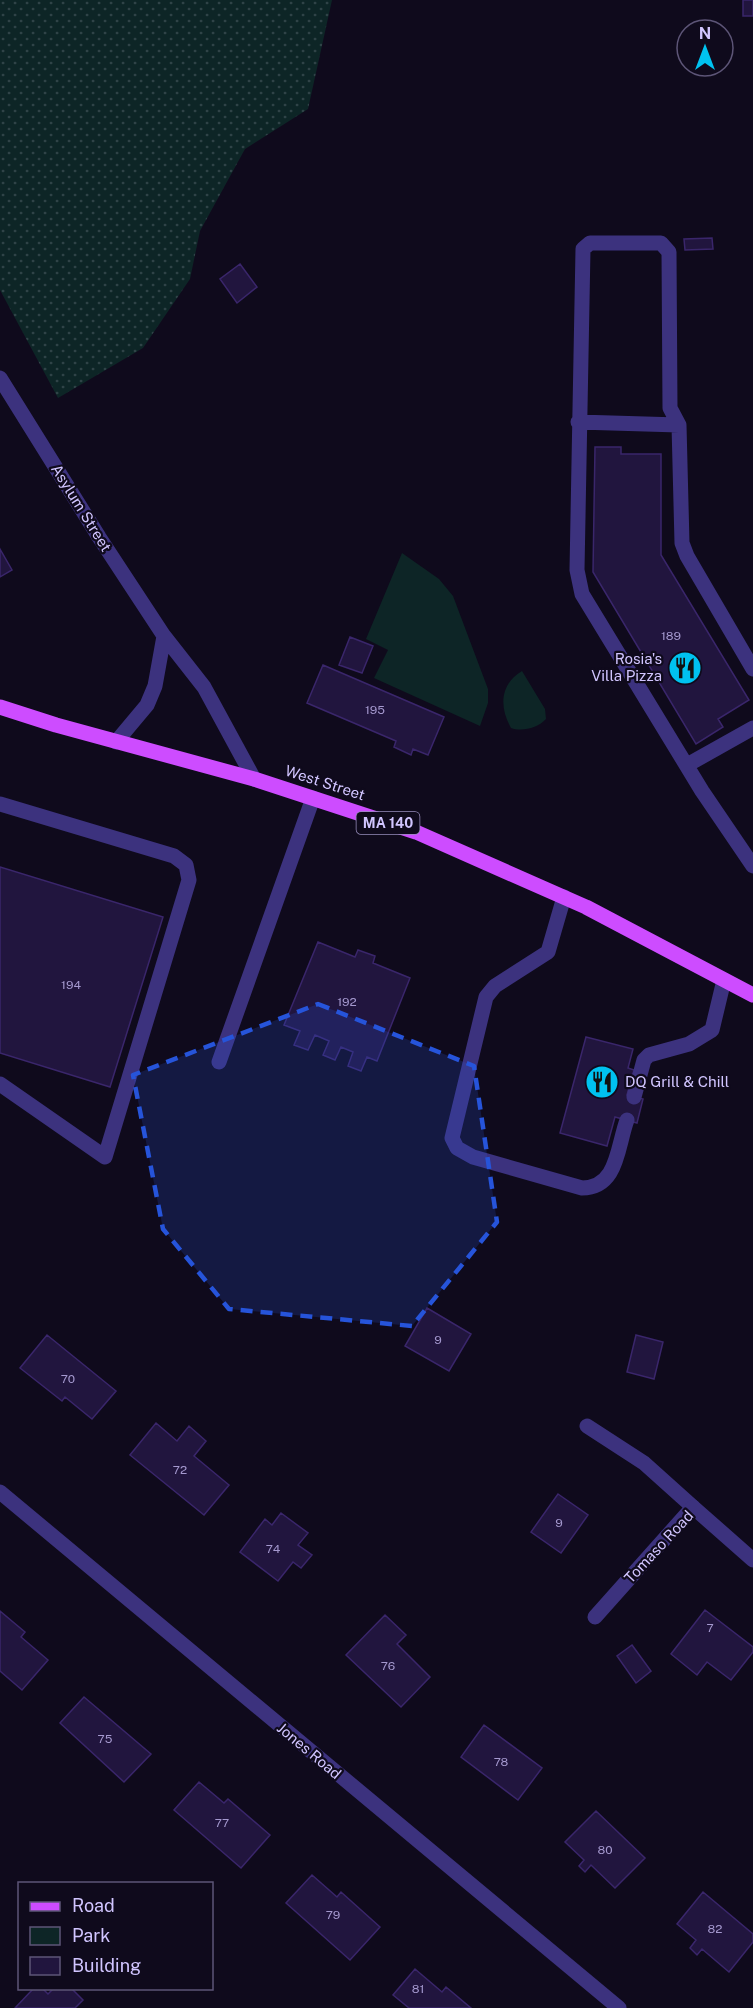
<svg xmlns="http://www.w3.org/2000/svg" width="753" height="2008" font-family="'Public Sans',sans-serif">
<style>
.grass{fill:url(#grass-dots)}
.park{fill:#0d2526}
.building{fill:#21153e;stroke:#3a266b;stroke-width:1.5}
.lines{fill:none;stroke-linecap:round;stroke-linejoin:round}
.service{stroke:#3c327e;stroke-width:15}
.minor{stroke:#3c327e;stroke-width:15}
.primary{stroke:#cd4cff;stroke-width:15}
.marked{fill:#2654da;fill-opacity:0.2;stroke:#2654da;stroke-width:4.5;stroke-dasharray:12 8;stroke-linejoin:round}
.labels{text-anchor:middle;stroke-width:4.5;stroke-linejoin:round;paint-order:stroke}
.number-label{font-size:12px;fill:#a599cf}
.shield{fill:#0f0a1c;stroke:#978dbb;stroke-width:1.5}
.shield-label{font-size:14px;font-weight:bold;fill:#d1c5ff}
.street-label{font-size:15px;fill:#d1c5ff;stroke:#0f0a1c}
.poi-label{font-size:15px;fill:#d1c5ff;stroke:#0f0a1c;text-anchor:end}
</style>
<defs>
<pattern id="grass-dots" width="8" height="8" patternUnits="userSpaceOnUse" patternTransform="scale(1.5)"><rect width="8" height="8" fill="#0d2526"/><path d="M2 2h.1M6 6h.1" fill="none" stroke="#2f4347" stroke-width="1.8" stroke-linecap="round"/></pattern>
</defs>
<rect width="100%" height="100%" fill="#0f0a1c"/>
<!-- grass -->
<path class="grass" d="M0 0H332L308 109 245 149 200 231 190 279 143 348 58 398 0 290Z"/>
<!-- park -->
<path class="park" d="M402 553 439 579 453 596 488 689V703L480 726 374 678 388 650 366 639Z
M522 671 545 709 546 719C538 728 522 732 511 728 499 707 500 684 522 671Z"/>
<!-- building -->
<path class="building" d="M743 0H753V16H743Z
M712 238 713 249 685 250 684 239Z
M240 264 257 287 237 303 220 279Z
M595 447H621V454H661V555L749 700 718 719 723 727 696 744 593 572Z
M0 549 12 570 0 577Z
M350 637 373 646 362 673 339 665Z
M323 665 444 717 428 755 413 749 411 755 394 747 396 741 307 703Z
M0 867 163 917 110 1087 0 1053Z
M318 942 355 957 358 950 375 956 373 963 410 978 377 1061 367 1057 361 1071 348 1066 353 1052 341 1047 335 1060 323 1055 329 1041 315 1035 308 1050 294 1045 300 1031 284 1025Z
M586 1037 633 1049 628 1068 634 1070 627 1095 643 1099 637 1123 615 1117 607 1146 560 1133Z
M427 1308 471 1334 449 1371 405 1346Z
M47 1335 116 1391 92 1419 65 1397 62 1401 20 1368Z
M636 1335 663 1342 654 1379 627 1372Z
M156 1423 177 1441 189 1426 206 1441 194 1456 229 1485 204 1515 130 1455Z
M558 1494 588 1515 561 1553 531 1532Z
M281 1513 308 1533 298 1545 312 1555 301 1568 293 1562 278 1581 240 1552 265 1519 272 1525Z
M705 1610 753 1647V1652L731 1680 707 1662 697 1675 671 1654Z
M0 1611 25 1632 21 1637 48 1660 22 1690 0 1671Z
M385 1615 406 1635 397 1644 430 1677 401 1707 346 1655Z
M632 1645 651 1671 636 1683 617 1656Z
M84 1697 151 1754 124 1782 60 1723Z
M484 1725 542 1768 518 1800 461 1757Z
M199 1782 224 1803 228 1799 270 1835 241 1868 174 1810Z
M596 1811 645 1858 615 1888 591 1865 585 1872 579 1866 584 1860 565 1842Z
M312 1875 337 1897 341 1892 380 1927 350 1960 286 1903Z
M703 1892 753 1934V1942L729 1972 702 1949 697 1955 690 1948 696 1940 677 1924Z
M415 1969 442 1992 446 1987 471 2008H409L393 1995Z
M34 1988H42L48 1994 54 1988H71L83 2000 75 2008H15Z"/>
<g class="lines">
<!-- service -->
<path class="service" d="M578 422 679 425
M753 669 687 556 682 543 679 425 670 408 669 252 661 243H590L583 249 577 570 582 594 702 791 753 866
M687 765 753 728
M0 804 174 856 186 865 189 880 105 1157 0 1084
M564 897 548 952 495 986 486 997 452 1138 457 1148 473 1157 582 1188C618 1188 617 1147 627 1120
M219 1062 313 798
M634 1097 644 1060 649 1055 689 1044 712 1030 724 980
M587 1426 644 1463 693 1507"/>
<!-- minor -->
<path class="minor" d="M0 378 99 537 164 636 204 687 254 779
M116 742 147 705 155 686 164 636
M0 1492 619 2008
M595 1617 693 1507 753 1560"/>
<!-- primary -->
<path class="primary" d="M0 707 56 725 254 779 416 832 586 907 753 995"/>
</g>
<!-- marked area -->
<path class="marked" d="M318 1004 474 1066 497 1222 412 1326 229 1309 163 1229 133 1075Z"/>
<!-- icons -->
<defs>
<g id="restaurant-disc" transform="scale(1.725)"><circle r="9.5" fill="#00c2f0" stroke="#0f0a1c"/><path d="M-5-6h1v4h1v-4h1v4h1v-4h1v5L-1.5 .5V6h-2V.5L-5-1ZM5-6V6H3V1.5H1.5Q1.5-4 5-6Z" fill="#111"/></g>
</defs>
<g fill-rule="evenodd">
<use href="#restaurant-disc" x="685" y="668"/>
<use href="#restaurant-disc" x="602" y="1082"/>
</g>
<g class="labels">
<!-- number labels -->
<g class="number-label">
<text x="671" y="640">189</text>
<text x="375" y="714">195</text>
<text x="71" y="989">194</text>
<text x="347" y="1006">192</text>
<text x="438" y="1344">9</text>
<text x="68" y="1383">70</text>
<text x="180" y="1474">72</text>
<text x="559" y="1527">9</text>
<text x="273" y="1553">74</text>
<text x="710" y="1632">7</text>
<text x="388" y="1670">76</text>
<text x="105" y="1743">75</text>
<text x="501" y="1766">78</text>
<text x="222" y="1827">77</text>
<text x="605" y="1854">80</text>
<text x="333" y="1919">79</text>
<text x="715" y="1933">82</text>
<text x="418" y="1993">81</text>
</g>
<!-- shield labels -->
<rect class="shield" x="356.5" y="812" width="63" height="22" rx="4.5"/>
<g class="shield-label">
<text x="388" y="828">MA 140</text>
</g>
<!-- street labels -->
<g class="street-label">
<text transform="translate(81 508) rotate(58)" y="5">Asylum Street</text>
<text transform="translate(325 783) rotate(18)" y="5">West Street</text>
<text transform="translate(659 1547) rotate(-47)" y="5">Tomaso Road</text>
<text transform="translate(309 1751) rotate(40)" y="5">Jones Road</text>
</g>
<!-- poi labels -->
<g class="poi-label">
<text x="662" y="664">Rosia's<tspan x="662" dy="17">Villa Pizza</tspan></text>
<text x="625" y="1087" text-anchor="start">DQ Grill &amp; Chill</text>
</g>
</g>
<!-- legend -->
<rect x="18" y="1882" width="195" height="108" fill="#0f0a1c" stroke="#5d5577" stroke-width="1.5"/>
<rect x="30" y="1902" width="30" height="9" fill="#cd4cff" stroke="#5d5577" stroke-width="1.5"/>
<text x="72" y="1912" font-size="18" fill="#d1c5ff">Road</text>
<rect x="30" y="1927" width="30" height="18" fill="#0d2526" stroke="#5d5577" stroke-width="1.5"/>
<text x="72" y="1942" font-size="18" fill="#d1c5ff">Park</text>
<rect x="30" y="1957" width="30" height="18" fill="#21153e" stroke="#5d5577" stroke-width="1.5"/>
<text x="72" y="1972" font-size="18" fill="#d1c5ff">Building</text>
<!-- north arrow -->
<g transform="translate(705 48)"><circle r="28" fill="#0f0a1c" stroke="#5d5577" stroke-width="1.5"/>
<path d="M0-4.5L10 22L0 15L-10 22Z" fill="#00c2f0"/>
<text y="-9" font-size="16" font-weight="bold" text-anchor="middle" fill="#d1c5ff">N</text>
</g>
</svg>
